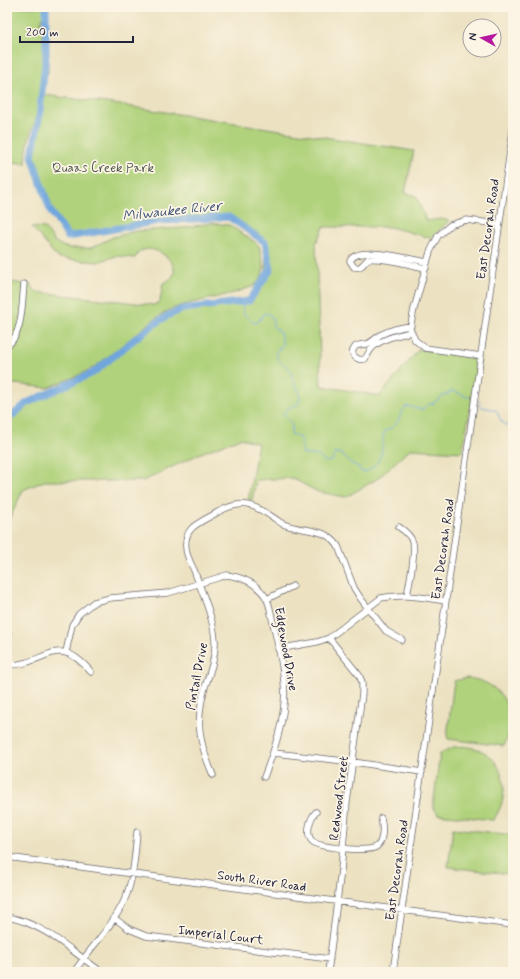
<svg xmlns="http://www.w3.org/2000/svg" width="520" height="979" font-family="Mynerve,sans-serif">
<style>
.green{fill:#b0d27b;stroke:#697a5b}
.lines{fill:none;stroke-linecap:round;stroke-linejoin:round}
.stream{stroke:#70a6dd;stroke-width:1}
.river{stroke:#70a6dd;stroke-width:7}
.minor-casing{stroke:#69656a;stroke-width:7}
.minor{stroke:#fff;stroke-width:5.5}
.labels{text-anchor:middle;stroke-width:3.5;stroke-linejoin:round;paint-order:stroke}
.park-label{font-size:13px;fill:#4d574e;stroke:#fcf5e5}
.street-label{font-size:13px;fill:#22223b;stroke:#fcf5e5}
.water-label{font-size:14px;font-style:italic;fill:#41577c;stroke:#fcf5e5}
</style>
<rect width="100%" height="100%" fill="#fcf5e5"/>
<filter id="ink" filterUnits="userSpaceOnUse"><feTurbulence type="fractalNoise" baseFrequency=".025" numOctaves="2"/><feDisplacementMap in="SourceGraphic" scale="8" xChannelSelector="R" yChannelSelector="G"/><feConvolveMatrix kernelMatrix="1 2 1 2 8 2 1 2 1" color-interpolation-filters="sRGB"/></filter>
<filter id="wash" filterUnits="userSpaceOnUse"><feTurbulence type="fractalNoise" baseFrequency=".012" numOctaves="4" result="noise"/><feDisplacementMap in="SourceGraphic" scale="16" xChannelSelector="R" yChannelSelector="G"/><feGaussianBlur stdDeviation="0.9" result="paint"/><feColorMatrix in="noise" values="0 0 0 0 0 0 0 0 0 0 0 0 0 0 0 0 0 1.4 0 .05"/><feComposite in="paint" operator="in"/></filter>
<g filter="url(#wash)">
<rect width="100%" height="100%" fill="#ece2c2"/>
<!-- green -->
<path class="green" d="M7 7H47L40 24 48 59V72L45 80 44 95 107 103 414 151 405 193 416 196 426 221 442 219 449 221 431 238 390 227H324L316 243 321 386 380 396 419 349 480 359 462 452 410 449 377 479 346 497 318 492 292 478 256 480 252 500H248L258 443 240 438 201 453 143 481H44L23 490 7 524V418L27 403 93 373 136 338 156 323 169 315 183 309 249 301 266 272 265 242 229 217 159 221 68 237 50 210 32 156 38 118C29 131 26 149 26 164L7 161Z
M212 223 229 225 255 242 259 246 264 267 262 275 258 282 254 286 234 293 183 305 169 310 156 318 96 366 79 375 48 388 7 383V277L11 278V282L31 285 36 292 154 305 160 302 163 283C196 271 147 232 135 258L116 256 98 262 85 261 59 258 55 255 32 227 45 228 54 241 62 246 69 248H91L113 237 136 231 182 228Z
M467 678C503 681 520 714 504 746L448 739 447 736 454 681Z
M454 747C498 741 518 787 493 820L438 814 433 807 440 753Z
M453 828 513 835V848L510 874 448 867Z"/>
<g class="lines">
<!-- stream -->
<path class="stream" d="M241 302 244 314 254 323 259 321 264 313 269 314 273 320V326L280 332 283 345 276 352C277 364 283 361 289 369 293 373 291 376 293 380 297 391 303 391 298 404L288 408 283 414 292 424 291 434 300 438 303 454 318 456 325 462 332 461 335 453H340L352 464 356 465 362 472C373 472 380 460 382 450 383 443 382 438 385 431 404 424 396 414 407 406L422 410 427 405 434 403 441 397 453 391 470 398
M478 400 481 407 488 408 497 411C500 420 503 426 513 428"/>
<!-- river -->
<path class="river" d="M7 420 27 403 93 373 136 338 156 323 169 315 183 309 249 301 271 269 265 242 229 217 159 221 68 237 50 210 32 156 39 119 46 55V7"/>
</g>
</g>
<g filter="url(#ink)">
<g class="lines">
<!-- minor casing -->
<g class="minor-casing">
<path id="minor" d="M426 268C409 265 385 257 368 259 363 264 361 269 354 267L350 261C357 244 413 260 427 262
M411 326C400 327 390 330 380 335 376 338 372 342 367 344 363 345 358 344 355 347 348 355 358 361 365 359 368 355 369 351 372 348 383 338 398 335 411 332
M7 346C23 335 22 302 24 284
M481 356 425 348 415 340 410 329 414 309 430 252 438 236 450 225 466 220 498 224
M399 527C405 531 411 536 413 543 416 555 409 583 407 596
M267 599 293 586
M7 641 8 634
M278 649 317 642 329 638 381 598C403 593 424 598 446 601
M66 652 72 625 79 614 94 602 110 598 168 593 227 575C243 577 256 583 265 596 270 603 271 614 273 623 278 646 287 680 284 704 282 729 273 754 264 777
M7 665C46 666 56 631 91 672
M274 753 353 762 422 772
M213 775C199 743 195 722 205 687 210 672 216 656 215 640 213 616 202 593 194 570 191 564 186 555 186 548 185 541 187 533 192 528 198 522 210 517 218 512 240 500 251 503 271 516 276 519 281 524 286 525 306 532 325 527 338 546L354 588 361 599 386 631 402 640
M316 812C310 818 305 834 312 841 319 848 368 852 376 847 384 842 383 826 381 818
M7 857 513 925
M7 917C44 923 72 952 102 972
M114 918 129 929 146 936 330 959
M74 972C90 948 112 927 124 901 134 880 135 854 137 832
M328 972 341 870 347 802 362 694V682L359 675 329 638
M393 972 513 130"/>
</g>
<!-- minor -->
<use href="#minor" class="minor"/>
</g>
</g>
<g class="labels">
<!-- park labels -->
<g class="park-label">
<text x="103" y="172">Quaas Creek Park</text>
</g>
<!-- street labels -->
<g class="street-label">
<text transform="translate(487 229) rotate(-82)" y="5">East Decorah Road</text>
<text transform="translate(442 549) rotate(-82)" y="5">East Decorah Road</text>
<text transform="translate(287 649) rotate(80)" y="5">Edgewood Drive</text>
<text transform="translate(196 676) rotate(-79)" y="5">Pintail Drive</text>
<text transform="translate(338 798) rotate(-83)" y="5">Redwood Street</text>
<text transform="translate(396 870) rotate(-82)" y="5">East Decorah Road</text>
<text transform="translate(262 880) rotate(8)" y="5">South River Road</text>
<text transform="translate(221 934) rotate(7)" y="5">Imperial Court</text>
</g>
<!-- water labels -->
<g class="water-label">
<text transform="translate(172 210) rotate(-6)" y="5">Milwaukee River</text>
</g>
</g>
<!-- margin -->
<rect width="520" height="979" fill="none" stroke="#fcf5e5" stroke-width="24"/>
<!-- north arrow -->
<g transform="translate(482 38) rotate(278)"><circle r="19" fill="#fcf5e5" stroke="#a5a1a1"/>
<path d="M0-3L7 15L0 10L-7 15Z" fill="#b5179e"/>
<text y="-6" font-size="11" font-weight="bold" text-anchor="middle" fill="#22223b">N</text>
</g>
<!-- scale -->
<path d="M20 36v6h113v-6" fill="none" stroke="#22223b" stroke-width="2"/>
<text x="26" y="36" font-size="12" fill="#22223b" stroke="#fcf5e5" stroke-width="3" paint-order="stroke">200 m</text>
</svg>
